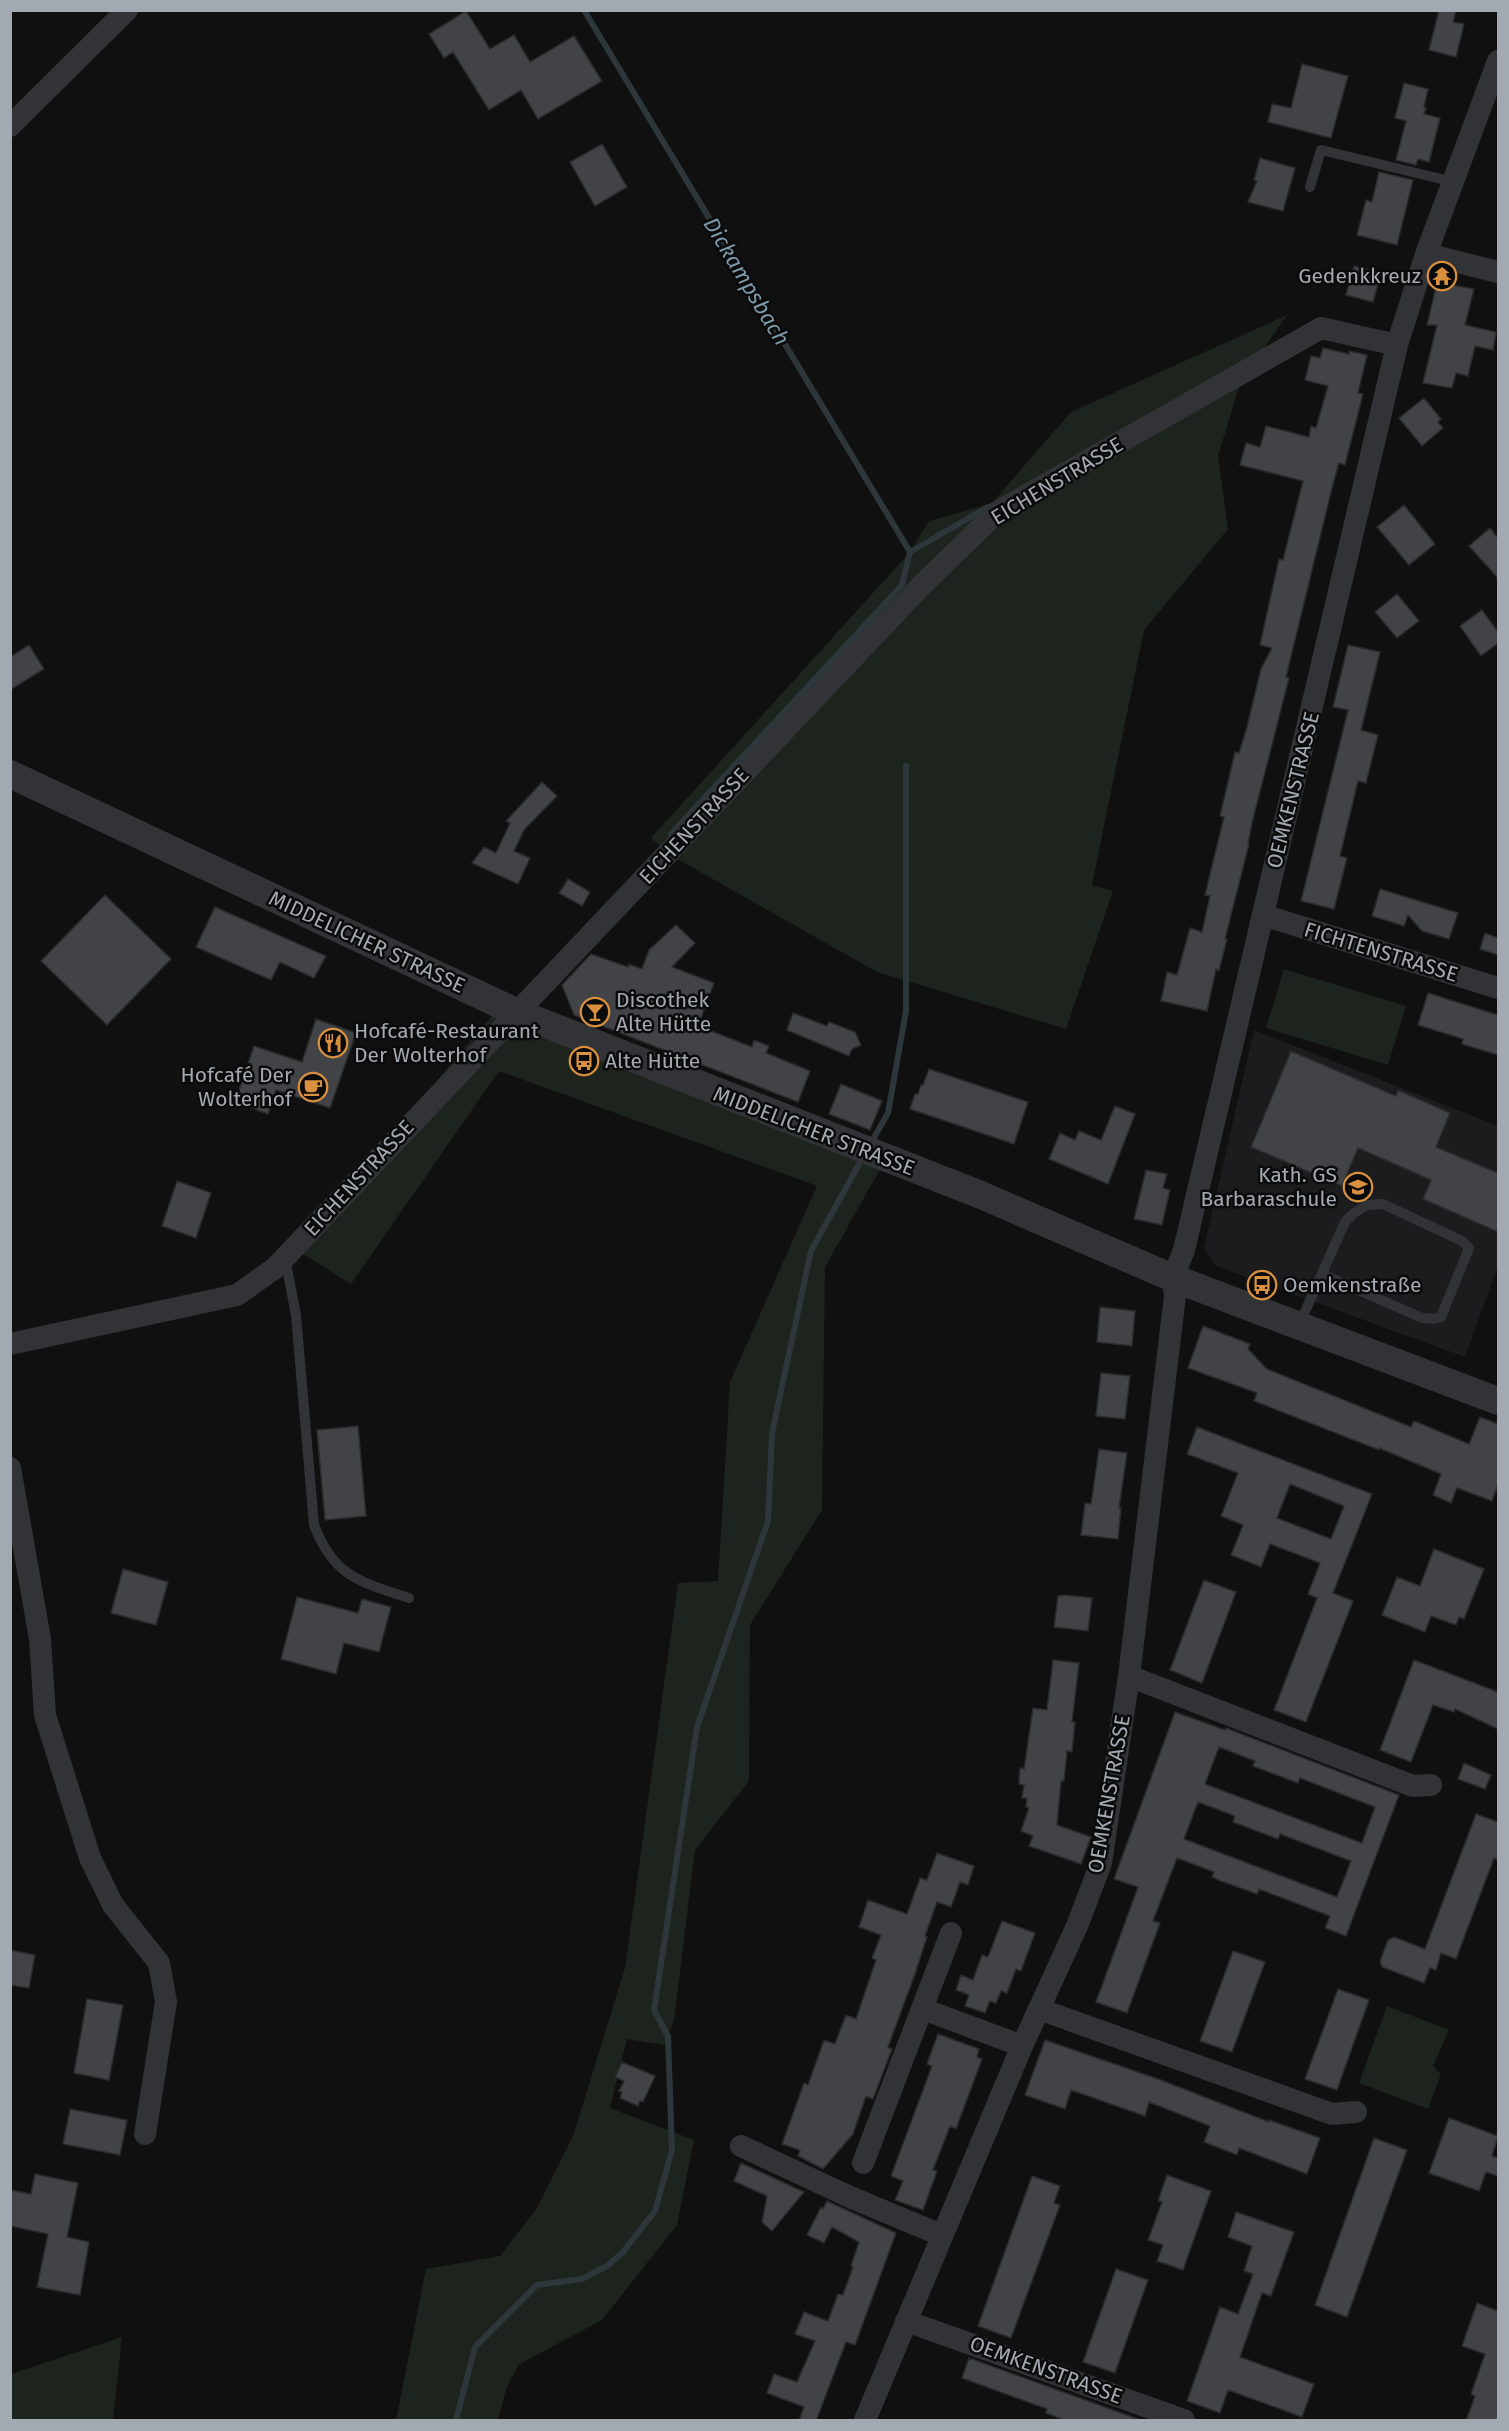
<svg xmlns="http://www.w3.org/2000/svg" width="1509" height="2431" font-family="'Fira Sans',sans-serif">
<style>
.built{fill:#1c1c1e}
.green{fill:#1d231d}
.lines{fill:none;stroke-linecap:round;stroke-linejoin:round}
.stream{stroke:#2d363a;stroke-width:6}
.building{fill:#424346;stroke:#2a2b2d;stroke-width:1.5;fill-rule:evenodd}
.service{stroke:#323336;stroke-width:10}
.minor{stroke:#323336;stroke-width:22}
.tertiary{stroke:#323336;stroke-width:28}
.labels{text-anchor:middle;stroke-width:5;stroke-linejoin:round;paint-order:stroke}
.poi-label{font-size:21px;fill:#a3a9b0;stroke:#0b0b0c;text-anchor:start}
.street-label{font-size:21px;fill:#a3a9b0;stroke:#0b0b0c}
.water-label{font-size:22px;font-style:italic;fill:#7d9aa8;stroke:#0b0b0c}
</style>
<rect width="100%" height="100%" fill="#101011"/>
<!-- built -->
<path class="built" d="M1254 1030 1498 1126V1265L1465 1357 1216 1266 1204 1248Z"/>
<!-- green -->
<path class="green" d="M1287 315 1240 384 1218 456 1228 529 1144 630 1092 885 1113 891 1066 1029 877 972 672 856 651 838 910 552 929 521 992 503 1071 412Z
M1284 969 1406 1006 1388 1065 1266 1028Z
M494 1013 886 1159 825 1267 822 1510 750 1625 749 1781 695 1850 674 2020 664 2045 627 2039 610 2108 694 2140 677 2225 602 2320 518 2365 506 2389 498 2420H396L426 2269 500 2256 537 2208 573 2136 625 1968 678 1583 718 1581 730 1382 817 1186 499 1071 351 1284 295 1249Z
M1387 2006 1449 2030 1433 2066 1441 2074 1428 2109 1359 2083Z
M122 2337 113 2420H11V2374Z"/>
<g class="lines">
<!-- stream -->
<path class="stream" d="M584 10 910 552
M671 834 902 585 910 552 988 507
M871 1143 888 1113 906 1011V766
M456 2420 475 2347 537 2285 582 2279 607 2266 623 2252 655 2211 672 2150 668 2036 654 2010 697 1727 768 1521 772 1433 811 1251 863 1157"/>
</g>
<!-- building -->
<path class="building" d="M1439 10H1456L1453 22 1464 24 1456 57 1429 50Z
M466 11 490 49 514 35 530 62 574 36 602 81 538 119 521 90 489 110 453 52 444 58 429 34Z
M1302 64 1348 76 1331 138 1268 122 1272 104 1291 108Z
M1404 83 1428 89 1424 107 1426 108 1424 114 1440 118 1429 162 1418 159 1416 165 1396 160 1406 121 1395 118Z
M602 144 627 187 595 206 570 162Z
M1260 158 1295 168 1283 211 1248 202 1257 181 1254 180Z
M1379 172 1413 180 1397 245 1357 235 1366 200 1372 202Z
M1354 266 1381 273 1373 302 1346 295Z
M1442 283 1474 289 1465 325 1496 332 1493 350 1475 346 1468 376 1456 373 1452 388 1423 383 1437 325H1427L1436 287Z
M1323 348 1349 354V351L1367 355 1358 393 1363 394 1345 465 1339 463 1332 488 1286 677 1289 678 1252 823 1248 844H1249L1225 939H1227L1219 970 1216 969 1207 1011 1161 1001 1167 972 1177 975 1190 928 1202 932 1210 896 1205 895 1224 817 1220 816 1235 752 1239 753 1247 727 1261 669 1272 648 1260 645 1279 559 1283 560 1303 481 1240 465 1246 443 1260 447 1266 426 1309 437 1311 426 1316 428 1328 386 1305 380 1311 356 1320 358Z
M1424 398 1441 419 1438 422 1443 428 1422 446 1399 418Z
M1404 505 1435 544 1409 565 1377 527Z
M1490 528 1498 538V578L1469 546Z
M1397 594 1419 621 1397 638 1375 612Z
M1482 610 1498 632V643L1481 656 1460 626Z
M29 645 44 669 10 690V657Z
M1348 645 1380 652 1361 730 1378 735 1366 783 1358 781 1340 856 1347 858 1334 909 1301 901 1348 710 1333 707Z
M542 782 557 796 524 830 514 851 530 858 518 884 472 863 484 847 496 853 510 823 506 821Z
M568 879 590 892 582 906 559 893Z
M1380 889 1458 913 1449 939 1422 931 1408 915 1404 926 1372 916Z
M105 895 171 959 107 1025 41 961Z
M215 907 326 956 314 978 280 962 271 980 196 947Z
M676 925 695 943 672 967 714 983 698 1026 752 1047 754 1040 769 1046 766 1053 810 1071 798 1102 574 1015 562 985 591 954 628 967 629 964 642 969 649 950Z
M1485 933 1498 938V955L1480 949Z
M1428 993 1498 1015V1055L1462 1044 1463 1039 1418 1025Z
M793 1013 827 1026 829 1022 855 1032 861 1045 852 1049 849 1056 787 1030Z
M316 1019 356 1033 330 1108 276 1090 268 1114 235 1102 254 1046 302 1062Z
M1291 1051 1396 1096 1398 1090 1450 1113 1436 1147 1498 1173V1232L1423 1199 1431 1180 1358 1148 1342 1186 1251 1147Z
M929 1069 1028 1102 1014 1144 910 1109 915 1094H918L921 1085H923Z
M841 1084 882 1101 870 1130 829 1114Z
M1115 1106 1135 1114 1108 1184 1049 1159 1060 1133 1075 1140 1079 1131 1101 1140Z
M1146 1170 1167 1174 1163 1188 1170 1190 1162 1225 1134 1219Z
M177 1181 211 1193 196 1238 162 1226Z
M1100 1307 1135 1311 1132 1346 1097 1342Z
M1203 1326 1250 1344 1248 1349 1267 1369 1411 1427 1414 1421 1469 1444 1480 1417 1498 1424V1484L1492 1501 1457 1488 1451 1503 1433 1495 1441 1474 1379 1448V1450L1254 1401 1257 1393 1188 1368Z
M1101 1373 1130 1376 1125 1419 1096 1416Z
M358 1426 366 1516 325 1520 317 1430Z
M1197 1427 1372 1494 1333 1593 1353 1601 1306 1722 1274 1710 1317 1598 1308 1594 1320 1563 1270 1544 1261 1567 1231 1555 1243 1525 1221 1516 1238 1473 1187 1454ZM1290 1484 1344 1506 1331 1539 1277 1518Z
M1099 1449 1127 1453 1119 1508H1121L1118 1539 1081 1535 1085 1503 1091 1504Z
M1434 1549 1484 1569 1464 1619 1459 1617 1456 1625 1431 1616 1425 1632 1382 1615 1397 1577 1420 1586Z
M123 1569 168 1582 156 1625 111 1613Z
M1204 1580 1236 1592 1202 1683 1170 1670Z
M1065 1595 1092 1598 1088 1631 1054 1627 1058 1596Z
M297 1597 358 1613 362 1599 391 1607 379 1652 344 1643 336 1674 281 1659Z
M1053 1660 1079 1663 1072 1722H1075L1072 1752 1067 1751 1064 1781H1061L1057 1825 1091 1837 1081 1864 1029 1846 1033 1836 1021 1831 1029 1808 1026 1807 1027 1798H1022L1024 1785 1019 1784 1020 1768 1024 1769 1033 1708 1047 1710Z
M1414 1660 1498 1692V1729L1455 1709 1454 1712 1433 1705 1411 1762 1380 1750Z
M1175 1712 1225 1730 1226 1728 1399 1795 1346 1936 1325 1928 1330 1916 1259 1889 1257 1894 1221 1881 1212 1877 1214 1872 1177 1858 1153 1921 1160 1923 1127 2013 1096 2002 1138 1887 1114 1879ZM1219 1747 1255 1761 1253 1766 1298 1783 1300 1778 1375 1807 1362 1843 1205 1784ZM1198 1802 1235 1816 1233 1822 1278 1839 1280 1834 1351 1861 1337 1897 1184 1839Z
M1464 1763 1491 1775 1485 1789 1458 1779Z
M1476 1814 1498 1822V1860L1494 1858 1456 1959 1441 1953 1436 1970 1430 1968 1424 1983 1382 1967 1380 1961 1388 1940 1394 1937 1425 1949Z
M937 1853 974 1866 968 1885 960 1882 951 1907 937 1902 925 1936 927 1937 915 1974 888 2047 892 2049 873 2099 866 2096 853 2134 823 2169 798 2156 800 2150 782 2144 804 2083 808 2085 824 2040 835 2044 846 2015 856 2019 876 1960 872 1958 881 1935 859 1927 868 1900 907 1914 920 1878 927 1880Z
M1002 1921 1035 1933 1021 1971 1016 1969 1007 1993 1001 1991 996 2003 990 2001 985 2013 965 2006 969 1995 956 1990 961 1975 973 1980 982 1955 988 1957Z
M10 1950 35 1955 29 1988 10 1985Z
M1233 1951 1265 1962 1232 2052 1200 2041Z
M1338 1989 1369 2000 1337 2090 1305 2079Z
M87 1999 123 2005 109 2080 74 2073Z
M938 2034 979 2049 977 2057 982 2059 956 2129 950 2126 933 2170 937 2171 923 2210 895 2200 903 2181 891 2176 932 2066 927 2064Z
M1045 2040 1158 2079 1269 2122V2120L1320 2138 1307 2174 1239 2148 1237 2155 1204 2142 1210 2126 1149 2102 1145 2116 1071 2090 1065 2109 1025 2095Z
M622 2062 655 2076 643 2102 640 2101 638 2106 620 2098 622 2092 619 2091 624 2081 615 2077Z
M70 2109 127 2120 120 2155 63 2144Z
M1449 2118 1498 2136 1492 2156 1498 2158V2176L1486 2172 1479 2191 1429 2173Z
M1374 2138 1407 2150 1347 2317 1315 2305Z
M741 2163 804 2192 772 2231 762 2222 767 2196 734 2181Z
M35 2174 78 2183 67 2237 89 2242 80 2295 37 2287 48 2234 10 2226V2190L31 2194Z
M1167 2175 1211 2191 1183 2270 1157 2261 1163 2245 1148 2240 1162 2202 1158 2201Z
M1032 2176 1060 2186 1054 2203 1060 2205 1011 2338 978 2326Z
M827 2201 896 2233 855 2345 846 2342 816 2421H799L804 2407 767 2393 774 2374 797 2382 815 2341 795 2334 804 2312 828 2321 838 2294 843 2295 853 2267 851 2266 859 2242 832 2227 824 2243 807 2235 821 2207 823 2209Z
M1236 2212 1294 2232 1271 2296 1262 2293 1240 2357 1314 2384 1302 2417 1228 2390 1220 2413 1187 2401 1220 2307 1238 2314 1253 2274 1244 2271 1252 2246 1228 2237Z
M1116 2269 1148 2280 1115 2373 1083 2362Z
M1477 2303 1498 2311V2421H1466L1475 2396 1471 2394 1485 2354 1462 2346Z
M969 2358 1138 2419 1137 2421H1066L1046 2413 1047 2409 962 2378Z"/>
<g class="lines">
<!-- service -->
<path class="service" d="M1310 187 1321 150 1454 182
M285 1258 296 1315 314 1525C334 1577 360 1582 409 1598
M1299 1325 1345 1222 1354 1213 1367 1205 1383 1204 1462 1241 1469 1248 1441 1317 1433 1319 1422 1318 1322 1274"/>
<!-- minor -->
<path class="minor" d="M10 126 127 10
M1426 254 1498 272
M1263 915 1498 988
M10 1344 237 1295 275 1268 921 586 997 512 1321 328 1397 345
M10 1468 40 1639 45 1715 90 1858 113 1905 159 1963 166 2002 145 2134
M1129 1676 1413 1786 1431 1785
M923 2009 1022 2046
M1039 2009 1332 2114 1356 2112
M741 2146 850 2197 941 2235
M863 2163 951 1933
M906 2321 1184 2420
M865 2420 1022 2046 1077 1926 1101 1863 1129 1676 1175 1296 1173 1278 1184 1250 1397 345 1426 254 1498 61"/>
<!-- tertiary -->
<path class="tertiary" d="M10 774 518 1013 981 1195 1173 1278 1498 1401"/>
</g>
<!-- icons -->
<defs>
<g id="temple-ring" transform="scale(1.5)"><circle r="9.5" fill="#0b0b0c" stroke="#da913f" stroke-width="1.5"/><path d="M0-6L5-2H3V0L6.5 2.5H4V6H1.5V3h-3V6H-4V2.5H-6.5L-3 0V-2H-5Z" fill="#da913f"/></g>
<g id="bar-ring" transform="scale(1.5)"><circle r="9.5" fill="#0b0b0c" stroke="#da913f" stroke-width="1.5"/><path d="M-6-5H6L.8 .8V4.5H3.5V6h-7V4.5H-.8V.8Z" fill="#da913f"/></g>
<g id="restaurant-ring" transform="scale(1.5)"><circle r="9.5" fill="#0b0b0c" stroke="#da913f" stroke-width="1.5"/><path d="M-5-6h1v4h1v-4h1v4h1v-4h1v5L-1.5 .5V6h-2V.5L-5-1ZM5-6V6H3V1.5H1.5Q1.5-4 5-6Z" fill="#da913f"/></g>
<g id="bus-ring" transform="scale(1.5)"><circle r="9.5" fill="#0b0b0c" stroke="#da913f" stroke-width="1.5"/><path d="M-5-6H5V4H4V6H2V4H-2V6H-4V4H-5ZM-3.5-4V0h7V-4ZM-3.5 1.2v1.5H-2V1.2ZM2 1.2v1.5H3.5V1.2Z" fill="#da913f"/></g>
<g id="cafe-ring" transform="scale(1.5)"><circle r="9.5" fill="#0b0b0c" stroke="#da913f" stroke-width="1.5"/><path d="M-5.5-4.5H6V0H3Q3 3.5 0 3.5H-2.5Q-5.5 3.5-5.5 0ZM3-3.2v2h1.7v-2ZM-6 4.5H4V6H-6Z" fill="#da913f"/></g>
<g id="school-ring" transform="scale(1.5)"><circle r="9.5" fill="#0b0b0c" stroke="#da913f" stroke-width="1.5"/><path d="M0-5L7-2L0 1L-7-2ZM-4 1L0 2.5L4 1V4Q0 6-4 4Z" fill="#da913f"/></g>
</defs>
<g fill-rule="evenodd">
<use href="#temple-ring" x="1442" y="276"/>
<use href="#bar-ring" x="595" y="1012"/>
<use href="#restaurant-ring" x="333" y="1043"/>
<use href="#bus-ring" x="584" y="1061"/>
<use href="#cafe-ring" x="313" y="1087"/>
<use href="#school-ring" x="1358" y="1187"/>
<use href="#bus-ring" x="1262" y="1285"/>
</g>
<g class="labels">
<!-- poi labels -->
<g class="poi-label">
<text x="1421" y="283" text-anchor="end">Gedenkkreuz</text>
<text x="616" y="1007">Discothek<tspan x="616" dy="24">Alte Hütte</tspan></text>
<text x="354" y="1038">Hofcafé-Restaurant<tspan x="354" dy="24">Der Wolterhof</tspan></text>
<text x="605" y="1068">Alte Hütte</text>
<text x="292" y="1082" text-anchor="end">Hofcafé Der<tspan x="292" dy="24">Wolterhof</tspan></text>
<text x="1337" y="1182" text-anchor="end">Kath. GS<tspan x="1337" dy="24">Barbaraschule</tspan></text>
<text x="1283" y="1292">Oemkenstraße</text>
</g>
<!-- street labels -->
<g class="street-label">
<text transform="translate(1057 481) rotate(-31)" y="7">EICHENSTRASSE</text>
<text transform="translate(1293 790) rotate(-76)" y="7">OEMKENSTRASSE</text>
<text transform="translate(694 826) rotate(-47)" y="7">EICHENSTRASSE</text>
<text transform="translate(367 942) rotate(25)" y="7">MIDDELICHER STRASSE</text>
<text transform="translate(1381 952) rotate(17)" y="7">FICHTENSTRASSE</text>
<text transform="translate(814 1131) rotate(21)" y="7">MIDDELICHER STRASSE</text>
<text transform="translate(359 1178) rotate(-47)" y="7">EICHENSTRASSE</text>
<text transform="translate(1109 1794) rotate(-80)" y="7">OEMKENSTRASSE</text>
<text transform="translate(1046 2370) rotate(20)" y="7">OEMKENSTRASSE</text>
</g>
<!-- water labels -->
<g class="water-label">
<text transform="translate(747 281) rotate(59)" y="8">Dickampsbach</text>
</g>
</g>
<!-- border -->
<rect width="1509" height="2431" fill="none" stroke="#a3a9b0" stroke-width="24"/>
</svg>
